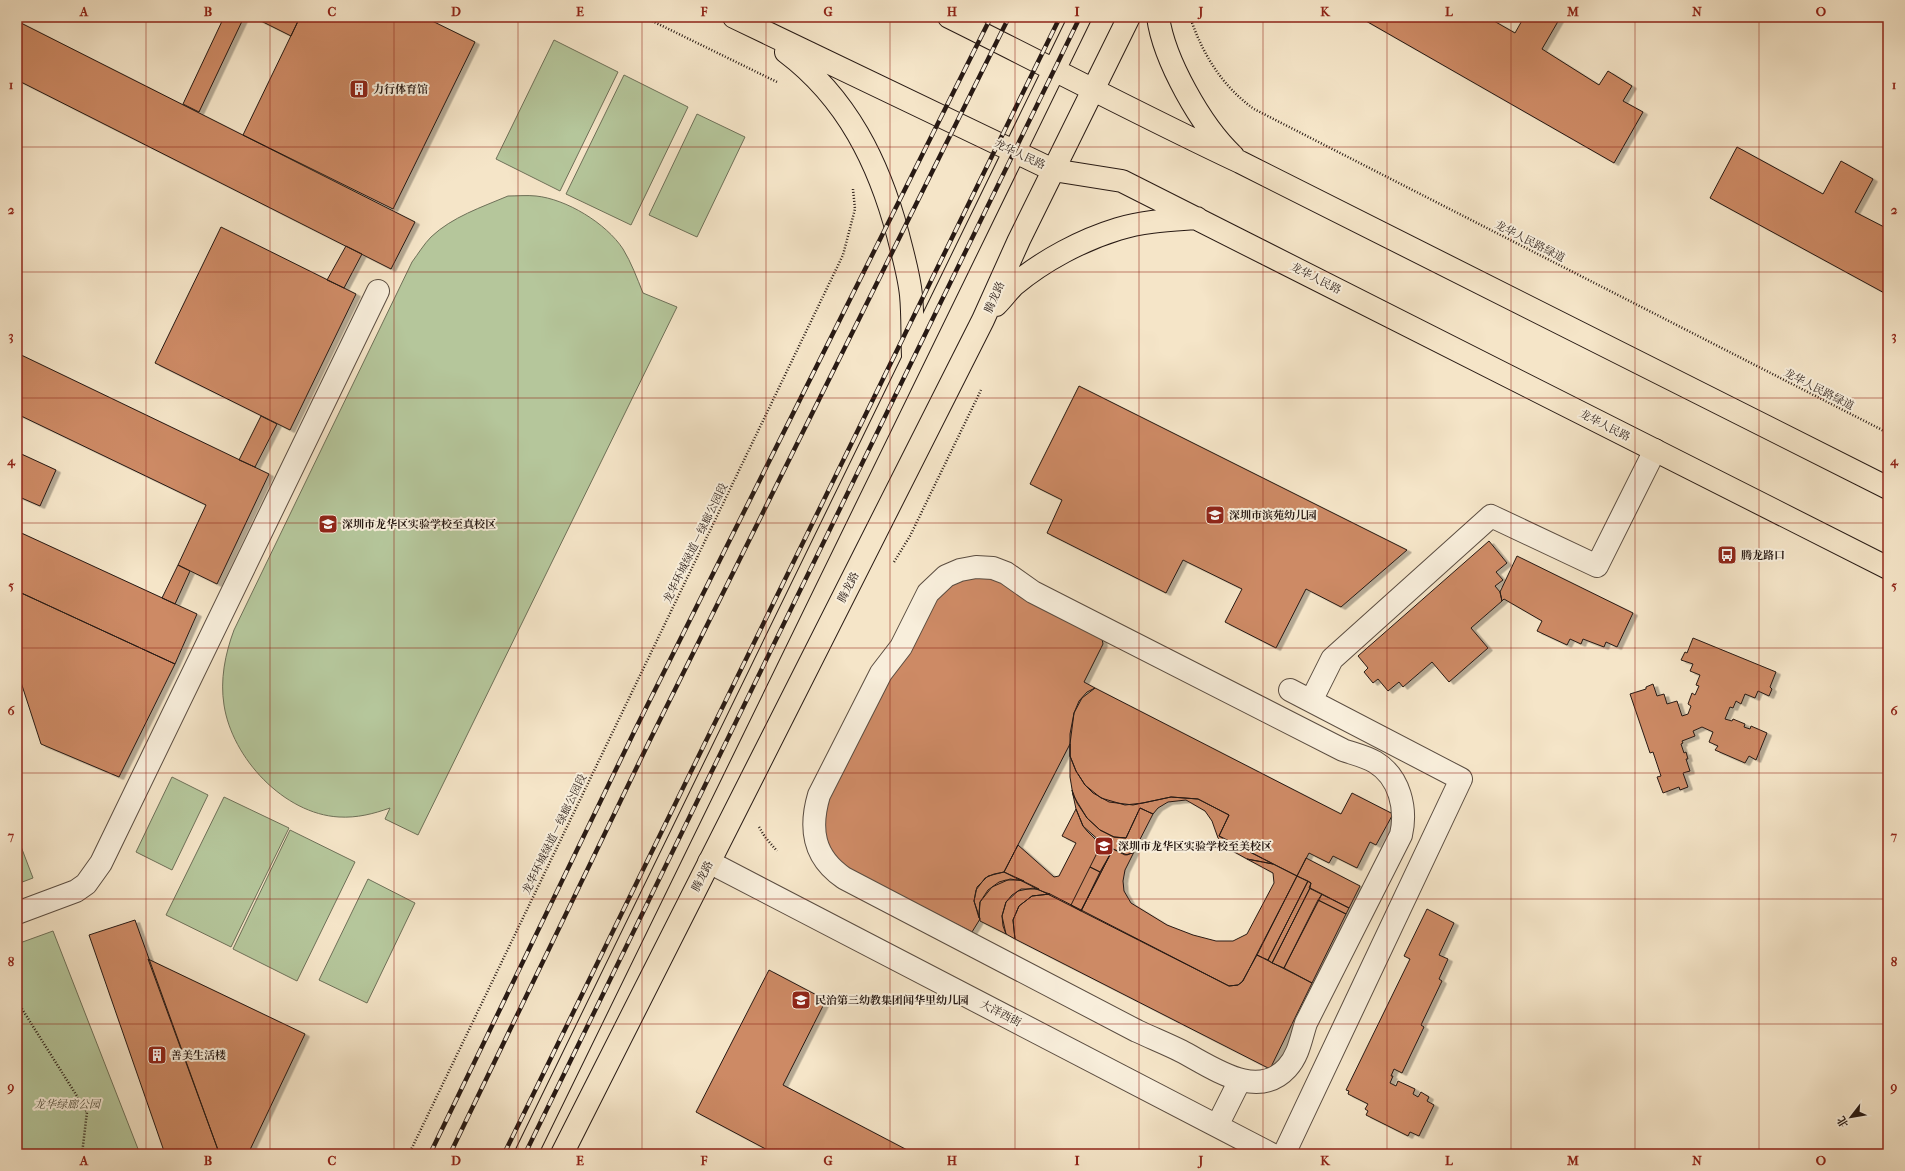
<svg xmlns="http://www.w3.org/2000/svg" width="1905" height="1171" font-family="'IM FELL French Canon','Noto Serif SC',serif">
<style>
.green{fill:#b5c69b;stroke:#6e7058}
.building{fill:#cd8a65;stroke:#281a14;filter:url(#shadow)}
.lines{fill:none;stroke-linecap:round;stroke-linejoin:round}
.minor-casing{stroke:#5b4d41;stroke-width:24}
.major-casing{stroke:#281a14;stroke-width:24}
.path{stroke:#281a14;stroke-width:2.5;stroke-dasharray:1 2;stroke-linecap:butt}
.minor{stroke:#f8eedb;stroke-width:22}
.major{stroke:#f5e5c8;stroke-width:22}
.rail-casing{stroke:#281a14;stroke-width:4.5}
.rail{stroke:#f8eedb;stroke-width:3;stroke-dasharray:9;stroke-linecap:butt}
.grid{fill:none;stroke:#8f2418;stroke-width:1;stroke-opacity:0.55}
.labels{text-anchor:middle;stroke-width:4;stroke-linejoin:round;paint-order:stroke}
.poi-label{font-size:11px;font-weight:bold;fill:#281a14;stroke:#f8eedb;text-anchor:start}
.street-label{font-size:11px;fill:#281a14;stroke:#f8eedb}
.park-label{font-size:11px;font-style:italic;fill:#524e3c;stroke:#f8eedb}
.neatline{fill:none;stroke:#8f2418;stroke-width:1.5}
.grid-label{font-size:13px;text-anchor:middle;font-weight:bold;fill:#8f2418}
</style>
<defs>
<filter id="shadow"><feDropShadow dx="4.5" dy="2.5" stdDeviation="0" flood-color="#0004"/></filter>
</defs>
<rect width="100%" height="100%" fill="#f5e5c8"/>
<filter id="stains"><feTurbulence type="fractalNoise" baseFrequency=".005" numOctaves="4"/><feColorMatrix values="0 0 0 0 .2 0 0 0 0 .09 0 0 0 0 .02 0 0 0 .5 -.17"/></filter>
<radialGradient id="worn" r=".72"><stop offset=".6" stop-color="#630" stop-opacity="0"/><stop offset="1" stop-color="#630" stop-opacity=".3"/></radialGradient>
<!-- green -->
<path class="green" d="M554 40 618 72 560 191 496 159Z
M624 75 688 107 631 225 566 194Z
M697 114 745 137 697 237 649 215Z
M508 196C517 196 527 195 536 196 566 199 606 223 623 249 631 262 637 278 643 293L677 307 418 835 385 819 390 808C373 814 357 818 339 817 284 814 232 758 224 705 220 680 225 654 234 630L412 262C418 254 424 244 431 237 452 217 482 207 508 196Z
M172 777 208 795 172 870 136 852Z
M224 797 289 828 231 947 166 915Z
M290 830 355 862 297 981 233 949Z
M17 836 33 878 17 884Z
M368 879 415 903 367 1003 319 980Z
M53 931 140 1154H17V944Z"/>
<!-- building -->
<path class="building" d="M224 17H244L199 112 183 104Z
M253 17H300L291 36Z
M300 17H424L475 42 393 209 243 135Z
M1359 17H1487L1515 33 1524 17H1558L1560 18 1542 49 1599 85 1608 71 1632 86 1623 101 1643 112 1614 163Z
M17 21 415 222 391 269 17 80Z
M1737 147 1823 194 1841 161 1873 179 1855 212 1888 229V295L1710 198Z
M221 227 356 294 290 430 155 363Z
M346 246 362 254 344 288 327 280Z
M17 353 269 474 217 584 178 565 206 505 17 414Z
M1079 386 1407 550 1341 607 1306 589 1276 648 1225 622 1242 589 1183 560 1166 593 1047 533 1062 500 1030 484Z
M261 416 277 424 255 467 239 460Z
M17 452 56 470 40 506 17 496Z
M17 531 197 614 175 664 17 591Z
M1489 541 1507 563 1496 572 1503 580 1495 586 1500 592 1502 601 1471 628 1488 648 1449 682 1432 662 1403 687 1399 682 1388 691 1378 679 1373 683 1364 672 1368 668 1358 656Z
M1517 556 1633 613 1617 647 1606 642 1604 647 1583 639 1581 644 1570 639 1567 645 1537 631 1542 621 1504 599 1502 601 1500 592Z
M974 563 1102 639 1103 644 1084 682 1095 688 1087 692 1079 701 1074 713 1070 744 1004 872 994 874 985 878 976 890 974 901 980 919 972 932 828 858 815 824 945 569Z
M178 565 190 571 175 604 162 598Z
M17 591 175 664 119 777 41 744 17 670Z
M1693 638 1776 672 1770 687 1772 689 1769 696 1758 691 1755 698 1745 694 1741 704 1736 701 1733 708 1730 707 1725 719 1732 721 1733 719 1745 724 1744 727 1750 729 1751 726 1767 733 1756 760 1749 756 1745 763 1715 750 1718 746 1709 742 1713 732 1702 727 1693 731 1695 736 1682 741 1683 743 1681 744 1684 753 1686 752 1688 759H1686L1690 771 1683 773 1688 787 1680 790 1679 787 1663 793 1657 777 1661 776 1653 752 1650 753 1630 694 1646 689V687L1653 684 1657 696 1664 694 1667 704 1677 701 1682 716 1688 714 1691 706 1688 704 1692 693 1695 695 1699 686 1696 685 1700 675 1690 671 1693 664 1681 660 1685 652 1687 653Z
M1095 688 1341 814 1352 793 1393 814 1376 845 1370 842 1357 868 1333 856 1329 863 1309 853 1297 876 1219 836 1229 815 1198 799 1171 797 1133 805 1109 802 1093 793 1085 785 1076 771 1070 756V734L1074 713 1082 698Z
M1070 744V756L1076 771 1085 785 1101 798 1125 805 1143 803 1171 797 1198 799 1229 815 1219 836 1273 864 1247 859 1227 848 1218 838 1212 821 1205 811 1186 800 1168 802 1158 808 1153 814 1140 808 1126 838 1114 837 1100 830 1087 818 1073 795 1070 777Z
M1072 790 1077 803 1087 818 1100 830 1114 837 1126 838 1140 808 1153 814 1133 853 1125 855 1113 849 1100 872 1090 867 1102 843 1083 826 1076 809Z
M1076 809 1083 826 1087 831 1097 841 1113 849 1081 911 1004 872 1018 845 1054 877 1059 876 1076 843 1062 836Z
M1113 849 1127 855 1134 852 1125 870 1123 881 1124 891 1131 903 1167 925 1193 935 1216 941H1233L1247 934 1274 883 1273 873 1247 859 1273 864 1297 876 1243 981 1238 985 1229 986 1081 911Z
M1306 858 1360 886 1349 908 1309 888 1311 883 1297 876Z
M1090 867 1100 872 1081 911 1071 905Z
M1004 872 1024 881 1010 879 992 887 980 902 979 918 974 901 977 887 988 876Z
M1297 876 1308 881 1268 960 1257 955Z
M1006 880H1021L1039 889H1021L1012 895 1006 902 1002 916 1006 934 980 921 979 912 980 902 988 890 999 882Z
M1308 881 1311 883 1310 888 1272 963 1268 960Z
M1033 888 1050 894 1032 896 1019 906 1013 920 1015 939 1006 934 1003 926 1002 916 1006 902 1018 891Z
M1310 888 1322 894 1284 968 1272 963Z
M1050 894 1229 986 1238 985 1242 982 1257 955 1312 983 1270 1069 1015 939 1013 920 1019 906 1032 896Z
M1322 894 1349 908 1346 914 1318 900Z
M1318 900 1346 914 1312 983 1284 968Z
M1427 909 1454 923 1439 955 1448 959 1439 979 1442 981 1421 1025 1424 1027 1402 1073 1394 1069 1391 1076H1393L1390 1083 1396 1086 1398 1081 1415 1089 1413 1094 1418 1097 1421 1092 1429 1097 1427 1101 1434 1105 1419 1136 1410 1132 1408 1136 1366 1115 1368 1111 1365 1109 1368 1104 1348 1094 1349 1091 1346 1090 1410 959 1404 956Z
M135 920 218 1150 226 1154H165L89 935Z
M148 959 305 1034 248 1154H226L218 1150Z
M769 970 826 1000 783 1085 911 1152 910 1154H775L696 1112Z"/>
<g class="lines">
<!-- minor casing -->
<g class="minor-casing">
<path id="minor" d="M976 567 993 568 1006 573 1033 592 1343 750C1354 754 1365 756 1375 762 1400 777 1407 809 1401 835L1306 1023C1301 1038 1299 1055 1287 1068 1257 1101 1212 1067 1181 1051 1167 1044 1152 1038 1137 1031L844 878C813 857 809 829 819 795L881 673 901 647 928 593 946 576 960 570Z
M1311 701 1332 659 1491 516 1597 566 1655 450
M709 862 1271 1154
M17 913 76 891 86 884 101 863 378 291
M1217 1126 1240 1080
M1284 1154 1461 779 1290 690"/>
</g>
<!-- major casing -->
<g class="major-casing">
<path id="major" d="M734 17 1053 170 1122 181 1888 568
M949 17C1046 65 1142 116 1240 162L1888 488
M1158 17C1164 60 1201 126 1233 156
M786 52C847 98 879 163 898 235 903 255 909 275 911 295 913 315 912 336 913 356
M996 305C1002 299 1008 291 1014 285 1044 260 1082 240 1118 229 1144 221 1171 220 1197 218
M526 1154 1080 17
M562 1154 983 320 1019 240 1129 17"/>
</g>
<!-- path -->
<path class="path" d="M644 17 777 82
M1190 17C1203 55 1222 86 1254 109L1888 433
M894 562 910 536 981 390
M759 827 765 837 777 851
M17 1001 87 1112 82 1154
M409 1154 843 255 855 209 853 189"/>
<!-- minor -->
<use href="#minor" class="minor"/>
<!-- major -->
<use href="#major" class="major"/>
<!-- rail casing -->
<g class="rail-casing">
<path id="rail" d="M430 1154 635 730 991 17
M450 1154 649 742 1009 17
M504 1154 1060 17
M525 1154 1080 17"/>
</g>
<!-- rail -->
<use href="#rail" class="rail"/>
</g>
<!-- grid -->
<path class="grid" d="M146 17V1154M270 17V1154M394 17V1154M518 17V1154M642 17V1154M766 17V1154M890 17V1154M1015 17V1154M1139 17V1154M1263 17V1154M1387 17V1154M1511 17V1154M1635 17V1154M1759 17V1154M17 147H1888M17 272H1888M17 398H1888M17 523H1888M17 648H1888M17 773H1888M17 899H1888M17 1024H1888"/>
<!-- icons -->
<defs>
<g id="building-square" transform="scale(1)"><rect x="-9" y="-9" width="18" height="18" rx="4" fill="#8f2418" stroke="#f8eedb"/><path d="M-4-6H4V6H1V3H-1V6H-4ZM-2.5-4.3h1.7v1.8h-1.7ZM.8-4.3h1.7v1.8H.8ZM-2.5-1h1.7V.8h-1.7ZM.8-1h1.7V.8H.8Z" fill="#fff"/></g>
<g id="school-square" transform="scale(1)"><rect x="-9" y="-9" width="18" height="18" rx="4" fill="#8f2418" stroke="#f8eedb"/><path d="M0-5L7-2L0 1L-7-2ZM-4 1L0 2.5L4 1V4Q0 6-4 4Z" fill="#fff"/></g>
<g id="bus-square" transform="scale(1)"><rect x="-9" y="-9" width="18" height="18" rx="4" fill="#8f2418" stroke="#f8eedb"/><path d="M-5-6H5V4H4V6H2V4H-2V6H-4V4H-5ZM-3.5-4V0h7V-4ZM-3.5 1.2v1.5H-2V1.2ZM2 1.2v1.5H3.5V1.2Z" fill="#fff"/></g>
</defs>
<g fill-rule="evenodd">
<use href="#building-square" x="359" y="89"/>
<use href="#school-square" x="1215" y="515"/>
<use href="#school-square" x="328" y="524"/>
<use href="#bus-square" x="1727" y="555"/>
<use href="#school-square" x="1104" y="846"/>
<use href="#school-square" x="801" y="1000"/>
<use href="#building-square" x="157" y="1055"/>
</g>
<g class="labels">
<!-- poi labels -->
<g class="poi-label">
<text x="373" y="93">力行体育馆</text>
<text x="1229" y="519">深圳市滨苑幼儿园</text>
<text x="342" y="528">深圳市龙华区实验学校至真校区</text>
<text x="1741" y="559">腾龙路口</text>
<text x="1118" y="850">深圳市龙华区实验学校至美校区</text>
<text x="815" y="1004">民治第三幼教集团闻华里幼儿园</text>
<text x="171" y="1059">善美生活楼</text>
</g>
<!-- street labels -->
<g class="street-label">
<text transform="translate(1020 154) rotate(25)" y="4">龙华人民路</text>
<text transform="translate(1530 241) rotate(27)" y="4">龙华人民路绿道</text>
<text transform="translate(1316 278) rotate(27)" y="4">龙华人民路</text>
<text transform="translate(994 297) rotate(-66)" y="4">腾龙路</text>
<text transform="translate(1819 389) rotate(27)" y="4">龙华人民路绿道</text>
<text transform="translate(1605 425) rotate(27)" y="4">龙华人民路</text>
<text transform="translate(695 543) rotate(-64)" y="4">龙华环城绿道－绿廊公园段</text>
<text transform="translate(848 587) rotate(-63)" y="4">腾龙路</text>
<text transform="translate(554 834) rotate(-64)" y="4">龙华环城绿道－绿廊公园段</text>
<text transform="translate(702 876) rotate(-63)" y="4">腾龙路</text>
<text transform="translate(1001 1013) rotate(27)" y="4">大洋西街</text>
</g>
<!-- park labels -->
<g class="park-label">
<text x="67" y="1108">龙华绿廊公园</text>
</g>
</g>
<!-- margin -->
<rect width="1905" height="1171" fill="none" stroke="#f5e5c8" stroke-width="44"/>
<!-- north arrow -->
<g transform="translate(1851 1117) rotate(239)" stroke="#f8eedb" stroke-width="3" paint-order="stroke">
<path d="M0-3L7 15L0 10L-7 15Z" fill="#281a14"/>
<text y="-6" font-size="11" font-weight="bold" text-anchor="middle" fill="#281a14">北</text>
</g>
<rect x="22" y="22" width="1861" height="1127" class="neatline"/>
<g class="grid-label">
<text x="84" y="16">A</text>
<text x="208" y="16">B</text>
<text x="332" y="16">C</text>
<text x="456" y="16">D</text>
<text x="580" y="16">E</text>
<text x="704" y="16">F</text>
<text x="828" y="16">G</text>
<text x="952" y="16">H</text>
<text x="1077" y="16">I</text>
<text x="1201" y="16">J</text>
<text x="1325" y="16">K</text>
<text x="1449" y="16">L</text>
<text x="1573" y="16">M</text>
<text x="1697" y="16">N</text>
<text x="1821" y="16">O</text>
<text x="11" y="89">1</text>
<text x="1894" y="89">1</text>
<text x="11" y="214">2</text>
<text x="1894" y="214">2</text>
<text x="11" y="340">3</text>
<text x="1894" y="340">3</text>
<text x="11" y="465">4</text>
<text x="1894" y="465">4</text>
<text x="11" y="590">5</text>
<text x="1894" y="590">5</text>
<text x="11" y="715">6</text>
<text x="1894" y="715">6</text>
<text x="11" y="840">7</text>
<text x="1894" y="840">7</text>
<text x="11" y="966">8</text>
<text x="1894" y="966">8</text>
<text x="11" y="1091">9</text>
<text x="1894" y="1091">9</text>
<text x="84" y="1165">A</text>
<text x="208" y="1165">B</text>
<text x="332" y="1165">C</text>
<text x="456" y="1165">D</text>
<text x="580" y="1165">E</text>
<text x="704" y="1165">F</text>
<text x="828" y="1165">G</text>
<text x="952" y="1165">H</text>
<text x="1077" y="1165">I</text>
<text x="1201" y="1165">J</text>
<text x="1325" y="1165">K</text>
<text x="1449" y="1165">L</text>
<text x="1573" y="1165">M</text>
<text x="1697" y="1165">N</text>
<text x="1821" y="1165">O</text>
</g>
<rect width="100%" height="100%" filter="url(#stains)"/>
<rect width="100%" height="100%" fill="url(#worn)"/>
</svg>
